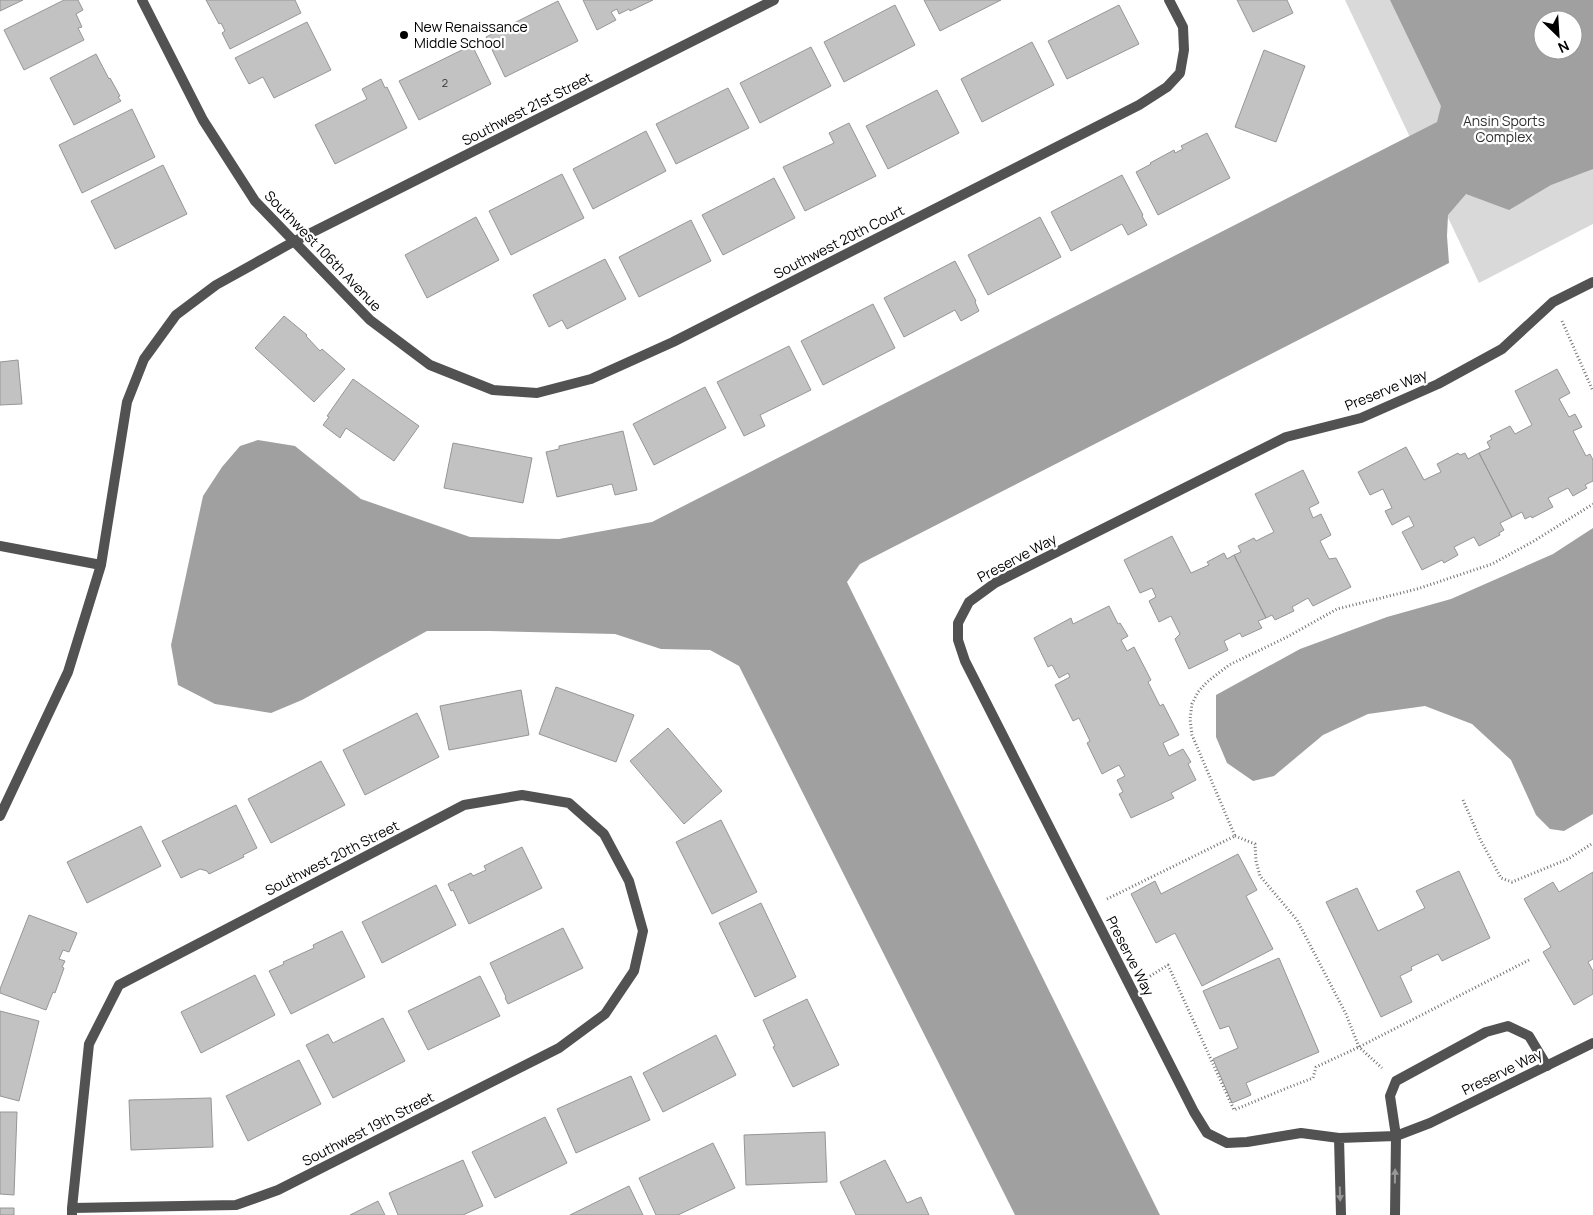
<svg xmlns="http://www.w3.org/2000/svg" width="1593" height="1215" font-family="Manrope,sans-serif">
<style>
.green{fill:#d9d9d9;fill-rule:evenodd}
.water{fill:#a0a0a0;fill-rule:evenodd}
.building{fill:#c2c2c2;stroke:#969696}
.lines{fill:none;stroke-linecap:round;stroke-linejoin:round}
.path{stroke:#747474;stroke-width:3;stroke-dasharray:1 2.5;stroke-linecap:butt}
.service{stroke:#525252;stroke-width:10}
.minor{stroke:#525252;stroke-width:10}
.oneway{fill:#979797}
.poi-dot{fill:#000;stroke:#fff;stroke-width:2}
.labels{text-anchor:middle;stroke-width:4.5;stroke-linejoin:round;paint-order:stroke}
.number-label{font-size:11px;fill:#303030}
.poi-label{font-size:14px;fill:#000;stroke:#fff;text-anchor:start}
.street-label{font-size:14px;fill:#000;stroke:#fff}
.park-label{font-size:14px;fill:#303030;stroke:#fff}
</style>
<rect width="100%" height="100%" fill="#fff"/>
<!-- green -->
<path class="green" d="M1345 0H1593V224L1479 283ZM1543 20H1573V50H1543Z"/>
<!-- water -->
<path class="water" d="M1390 0H1593V169L1551 185 1509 210 1466 194 1448 215 1447 236 1449 263 860 564 847 582 1160 1215H1015L739 666 710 650 661 649 615 634 489 631H427L302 700 271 713 215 704 178 685 171 645 203 496 222 467 240 446 258 440 295 446 361 499 470 537 559 539 652 522 1437 122 1441 106ZM1543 20H1573V50H1543Z
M1593 528V814L1564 831 1550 829 1536 815 1511 760 1472 724 1425 706 1368 714 1323 735 1274 776 1253 781 1227 763 1216 737V695L1300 649 1387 617 1451 599 1553 554Z"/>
<!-- building -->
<path class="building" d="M0 0H23L0 11Z
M64 0H78L83 10 76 14 82 27 78 28 84 40 24 70 4 30Z
M206 0H295L301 13 230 49 222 33 225 31 221 23 219 24Z
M583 0H653L630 11 629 9 619 14 617 9 611 12 616 20 597 30Z
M924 0H1001L940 31Z
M1237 0H1287L1293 13 1253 32Z
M558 1 578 41 505 77 486 37Z
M895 5 915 45 844 82 824 42Z
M1119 5 1139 44 1067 79 1048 41Z
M307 22 331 70 274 98 263 77 249 84 235 58Z
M1032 42 1054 85 982 122 961 79Z
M472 45 491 84 419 120 399 81Z
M811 47 831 86 760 123 740 83Z
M1264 50 1305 66 1276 142 1235 127Z
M96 54 109 79 110 78 120 96 118 97 121 101 74 125 50 78Z
M381 79 385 88 387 87 407 128 335 164 315 125 367 99 362 89Z
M728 88 749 128 676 164 656 124Z
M937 90 959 133 888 169 866 126Z
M132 109 155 157 82 193 59 145Z
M849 123 876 176 805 211 783 167 834 143 829 133Z
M646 131 666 171 593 209 573 169Z
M1207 133 1230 178 1158 215 1136 172 1151 164 1150 163 1174 150 1175 153 1183 149 1181 146Z
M163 165 187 214 115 249 91 201Z
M562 174 584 218 511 255 489 211Z
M1122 175 1143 215 1142 216 1147 225 1128 235 1122 224 1071 251 1051 212Z
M774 178 795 218 723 255 702 215Z
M476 217 499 260 427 298 405 255Z
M1040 217 1061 257 988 295 968 255Z
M691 220 711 261 639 297 619 257Z
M605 259 626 299 567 329 562 320 549 327 533 295Z
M955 261 976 301 975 302 979 311 961 321 955 310 904 337 884 298Z
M873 304 895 348 823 385 801 341Z
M284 316 307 335 306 336 320 351 322 349 345 369 314 402 255 348Z
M789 346 811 390 760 415 765 426 744 436 717 382Z
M18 360 22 404 0 405V362Z
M1557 369 1570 393 1559 399 1569 417 1575 414 1582 427 1573 431 1586 456 1590 454 1593 460V481L1585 485 1587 488 1573 496 1568 488 1548 498 1553 507 1532 518 1531 516 1525 519 1522 512 1512 517 1479 453 1490 448 1487 442 1492 439 1490 436 1510 426 1515 434 1532 425 1515 391Z
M353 379 419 426 394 461 346 428 340 438 323 425 329 417 327 416Z
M705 387 726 428 654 465 633 424Z
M623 431 637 490 615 495 612 484 557 497 546 452 559 449V446Z
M453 443 532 458 523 503 444 488Z
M1406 447 1424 480 1441 472 1437 464 1458 453 1460 455 1465 453 1468 459 1479 453 1512 517 1500 523 1504 530 1499 533 1500 535 1479 546 1474 537 1454 547 1458 555 1444 563 1442 560 1422 570 1402 532 1414 526 1409 516 1392 525 1385 511 1392 508 1383 489 1370 495 1358 472Z
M1303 470 1319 503 1309 508 1313 518 1321 514 1331 535 1320 541 1329 559 1336 558 1351 587 1313 606 1308 598 1292 607 1294 611 1275 620 1272 615 1266 618 1234 555 1241 552 1238 546 1254 538 1256 541 1274 532 1255 494Z
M1172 536 1191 573 1209 565 1207 562 1224 553 1227 559 1234 555 1266 618 1258 621 1262 628 1242 637 1240 633 1224 641 1228 650 1189 669 1175 639 1180 634 1171 616 1159 622 1149 601 1156 597 1152 588 1140 593 1124 560Z
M1109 606 1118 624 1120 623 1128 636 1121 640 1127 651 1134 647 1151 680 1148 682 1160 706 1163 704 1179 735 1163 743 1169 756 1183 749 1191 762 1188 764 1196 780 1171 793 1174 798 1131 818 1119 794 1123 792 1117 780 1125 776 1119 765 1102 774 1087 743 1090 741 1079 718 1073 721 1055 685 1070 677 1068 673 1059 678 1052 665 1048 667 1034 638 1071 618 1073 624Z
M556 687 634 715 616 762 539 734Z
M521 690 529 735 449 750 440 706Z
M417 713 439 757 365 795 343 750Z
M668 728 722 791 684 824 630 761Z
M321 761 345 805 271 843 248 799Z
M236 805 257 848 243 855 244 857 209 874 207 871 200 869 181 878 162 841Z
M721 820 757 892 712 914 676 842Z
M141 826 161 866 87 903 67 862Z
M522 847 542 888 469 924 453 890 451 891 448 884 471 873 473 876 486 870 484 866Z
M1238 854 1257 890 1246 896 1273 949 1202 986 1175 933 1156 943 1131 894 1155 881 1161 894Z
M1459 871 1490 938 1442 961 1438 954 1411 967 1412 970 1400 976 1412 1002 1381 1017 1326 902 1357 888 1378 931 1425 908 1416 891Z
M1593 872V959L1588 962 1593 971V994L1574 1005 1543 952 1551 947 1524 899 1553 882 1559 892Z
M436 885 456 925 382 963 362 922Z
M761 903 796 977 755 997 719 923Z
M29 915 77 933 69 952 63 950 59 959 65 961 62 967 64 968 55 993 53 992 46 1010 0 993V989Z
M563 928 583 968 508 1004 505 998 506 997 490 963Z
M342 931 365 977 291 1014 269 971 284 964 283 962 314 948 313 945Z
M1279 958 1319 1052 1246 1083 1251 1095 1232 1103 1213 1059 1238 1048 1229 1026 1220 1029 1203 991Z
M255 975 275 1015 201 1053 181 1012Z
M480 976 500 1016 428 1050 408 1011Z
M807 999 839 1065 793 1087 773 1047 775 1046 763 1020Z
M0 1011 39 1021 19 1101 0 1096Z
M383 1018 405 1061 333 1098 306 1045 328 1034 333 1043Z
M716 1035 736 1075 663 1112 643 1073Z
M299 1060 321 1104 248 1141 226 1096Z
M631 1076 650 1120 576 1153 557 1109Z
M211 1098 213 1147 131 1150 129 1100Z
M0 1112H17L14 1195 0 1194Z
M545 1117 567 1163 495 1198 472 1152Z
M825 1132 827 1182 746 1185 744 1135Z
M713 1143 735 1188 678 1215H656L639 1178Z
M463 1160 483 1206 463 1215H398L389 1193Z
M885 1160 907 1203 921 1197 929 1215H856L840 1182Z
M629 1186 643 1215H570Z
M378 1201 385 1215H350Z
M0 1208H14V1215H0Z"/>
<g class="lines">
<!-- path -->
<path class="path" d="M1562 321 1593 391
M1463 800 1480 839 1501 878 1512 882 1568 859 1593 843
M1235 836 1255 844 1256 861 1260 876 1297 920 1346 1014 1359 1047 1382 1068
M1107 899 1235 836 1192 735 1190 719 1192 704 1198 692 1207 682 1229 665 1287 637 1337 609 1417 589 1492 564 1534 541 1593 504
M1147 978 1168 965 1234 1110 1287 1088 1313 1078 1316 1067 1359 1047 1529 960"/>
<!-- service -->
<path class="service" d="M1396 1136 1390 1096 1396 1081 1486 1032 1508 1026 1529 1036 1547 1066"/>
<!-- minor -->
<path class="minor" d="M142 0 203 120 255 201 370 320 430 365 493 390 537 393 591 379 673 342 1139 105 1167 87 1180 73 1184 50 1183 27 1169 0
M1593 282 1553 302 1502 349 1438 384 1361 418 1286 437 995 583 969 602 958 623V640L965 661 1194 1112 1207 1133 1227 1143 1247 1142 1301 1133 1339 1138 1396 1136 1430 1123 1593 1043
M0 546 101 565
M0 816 68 672 101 565 127 402 144 359 176 315 216 285 293 242 774 0
M1339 1138 1341 1215
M72 1208 236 1205 278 1190 559 1048 605 1014 634 971 643 931 629 881 604 834 569 803 522 795 464 805 119 985 89 1044 72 1208V1215
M1395 1215 1396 1136"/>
</g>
<!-- one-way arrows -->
<defs><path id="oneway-solid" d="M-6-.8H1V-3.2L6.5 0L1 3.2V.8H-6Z" transform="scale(1.25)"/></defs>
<g class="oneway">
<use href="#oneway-solid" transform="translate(1395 1176) rotate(-89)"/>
<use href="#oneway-solid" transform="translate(1340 1194) rotate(88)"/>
</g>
<!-- markers -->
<circle class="poi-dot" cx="404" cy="35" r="5"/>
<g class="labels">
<!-- number labels -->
<g class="number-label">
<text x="445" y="87">2</text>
</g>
<!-- poi labels -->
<g class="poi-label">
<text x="414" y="32">New Renaissance<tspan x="414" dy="16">Middle School</tspan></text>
</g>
<!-- street labels -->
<g class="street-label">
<text transform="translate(527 109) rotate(-27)" y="5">Southwest 21st Street</text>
<text transform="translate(839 242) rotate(-27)" y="5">Southwest 20th Court</text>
<text transform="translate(323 251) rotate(46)" y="5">Southwest 106th Avenue</text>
<text transform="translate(1386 390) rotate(-22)" y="5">Preserve Way</text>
<text transform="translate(1017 558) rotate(-28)" y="5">Preserve Way</text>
<text transform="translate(332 858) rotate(-27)" y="5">Southwest 20th Street</text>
<text transform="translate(1130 956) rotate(63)" y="5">Preserve Way</text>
<text transform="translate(1502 1072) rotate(-26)" y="5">Preserve Way</text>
<text transform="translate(368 1129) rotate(-27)" y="5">Southwest 19th Street</text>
</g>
<!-- park labels -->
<g class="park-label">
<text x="1504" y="126">Ansin Sports<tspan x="1504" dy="16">Complex</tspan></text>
</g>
</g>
<!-- north arrow -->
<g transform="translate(1558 35) rotate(155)"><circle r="24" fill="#ffffff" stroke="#999999"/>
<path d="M0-4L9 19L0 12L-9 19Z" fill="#000000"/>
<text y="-8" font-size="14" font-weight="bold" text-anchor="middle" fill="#000000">N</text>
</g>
</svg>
